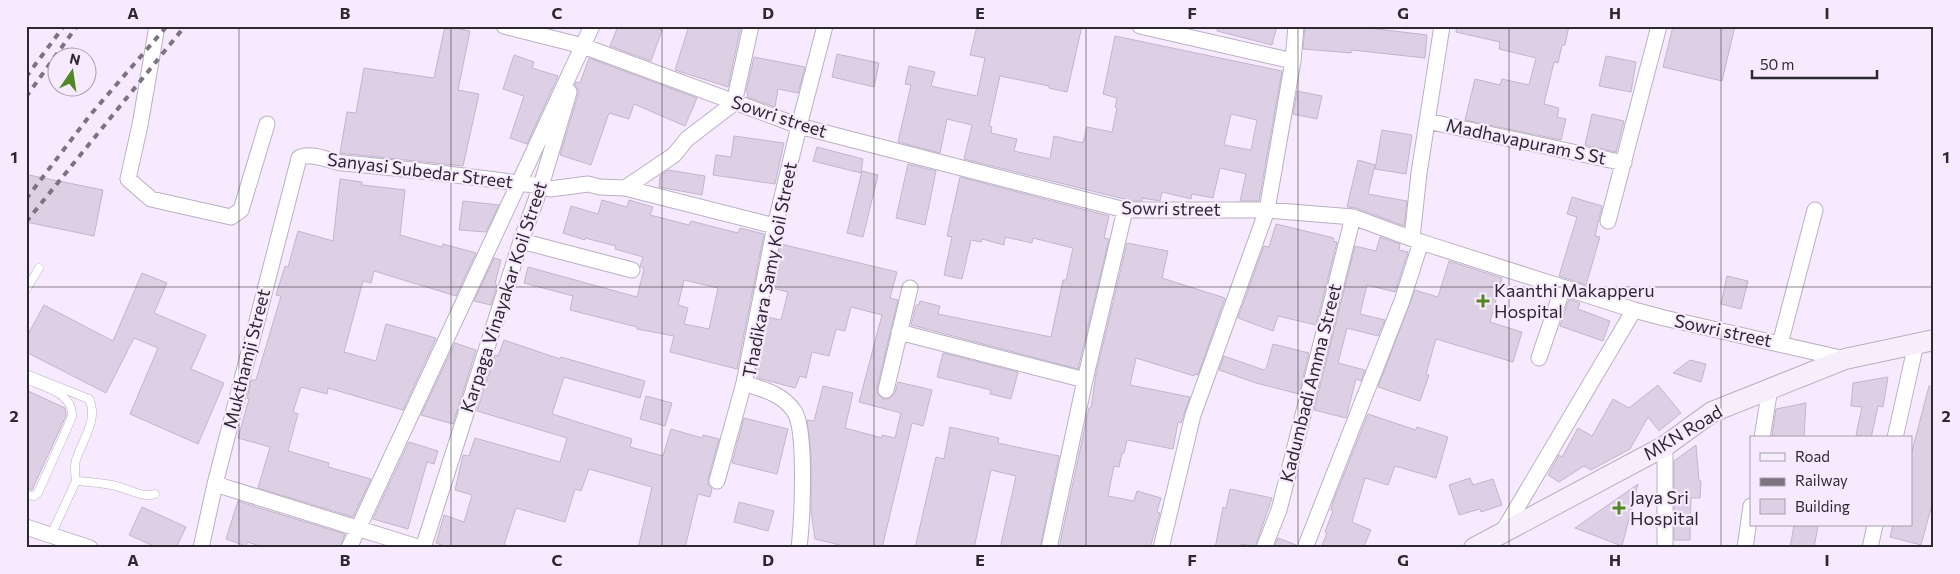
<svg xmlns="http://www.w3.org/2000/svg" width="1960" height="574" font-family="Commissioner,sans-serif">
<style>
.building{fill:#ddd0e5;stroke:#c3b6ca;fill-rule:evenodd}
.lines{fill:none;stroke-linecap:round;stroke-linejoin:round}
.lane-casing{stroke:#bcafc3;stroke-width:9}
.street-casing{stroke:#bcafc3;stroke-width:17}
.secondary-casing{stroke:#bcafc3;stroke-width:22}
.lane{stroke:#fff;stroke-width:8}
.street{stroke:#fff;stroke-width:15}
.secondary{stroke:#f7eefb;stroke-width:20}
.rail{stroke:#7b7380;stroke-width:4;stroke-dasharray:6 6;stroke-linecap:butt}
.grid{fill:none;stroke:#2e2931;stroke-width:1;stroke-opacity:0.55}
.poi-dot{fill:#528822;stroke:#f7eaff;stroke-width:2}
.labels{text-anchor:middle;stroke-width:4.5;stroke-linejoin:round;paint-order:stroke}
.street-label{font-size:18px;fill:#2e2931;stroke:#f7eaff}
.poi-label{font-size:18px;fill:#2e2931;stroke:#f7eaff;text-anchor:start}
.neatline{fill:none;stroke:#2e2931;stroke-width:2}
.grid-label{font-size:16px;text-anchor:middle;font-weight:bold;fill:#2e2931}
</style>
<rect width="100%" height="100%" fill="#f7eaff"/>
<!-- building -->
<path class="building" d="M445 26 470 31 458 90 479 94 463 166 340 153 347 112 356 113 364 68 434 78Z
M618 26H652L662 30 651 61 610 46Z
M689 26H741L728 87 675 70Z
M977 26H1082L1067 92 1049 88V86L1000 76 989 126 992 127 991 133 1017 139 1014 151 1050 159 1054 136 1083 143 1087 127 1112 132 1117 108 1115 107 1117 98 1103 94 1115 36 1282 71 1259 201H1240L1246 174 1220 168 1213 198 1192 194 1191 199 1162 192 1160 201 1142 198V201H1132L964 159 972 125 947 119 940 153 898 142 911 85 905 84 909 66 935 72 931 86 977 96 985 58 970 55ZM1231 114 1257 120 1251 150 1224 145Z
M1217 26H1277L1272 45 1217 31Z
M1305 26H1352L1427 35 1425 58 1352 50 1351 53 1303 49Z
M1457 26H1569L1565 45H1562L1558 63 1554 62 1544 104 1559 108 1557 117 1566 119 1561 140 1465 120 1475 79 1500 85 1502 79 1529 85 1536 58 1499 49 1500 42 1456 32Z
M1673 26H1735L1722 81 1663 67Z
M837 54 879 63 874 87 832 77Z
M514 55 534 62 532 68 558 76 527 144 510 138 524 96 503 89Z
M1606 56 1636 62 1631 92 1599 86Z
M754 57 805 67 798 93 778 89 775 107 747 97 748 93 746 92Z
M589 58 697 98 685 126 634 104 629 119 609 113 591 165 560 155 578 95V89L575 85 576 82 580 83Z
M1297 91 1322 96 1317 119 1293 114Z
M1592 114 1624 121 1616 152 1585 145Z
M1382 130 1412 135 1406 174 1375 169Z
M734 136 784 143 775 184 713 175 716 155 731 157Z
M817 147 863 159 861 173 813 161Z
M1358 160 1375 165 1368 194 1407 201 1404 226 1356 208 1347 207Z
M908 164 936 171 925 225 896 218Z
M668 170 705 176 702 195 659 187 660 176Z
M862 171 878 175 863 237 847 233Z
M29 175 103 190 94 236 26 222V187Z
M960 177 1109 216 1104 238 1109 239 1078 369 911 325 916 305H919L920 301 940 306 938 314 1051 337 1063 280H1066L1073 248 1033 238 1032 243 1005 237 1004 245 982 239 981 242 971 240 962 279 944 275 952 237 947 236Z
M340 179 362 182V185L405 190 400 235 442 247 443 244 476 253 456 296 374 271 371 283 363 281 344 352 376 361 386 324 436 338 403 410 328 388 327 394 301 387 293 412 298 414 288 451 329 463 328 467 371 479 353 517 258 488 270 447 238 438 249 399 247 398 251 380H256L281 296 276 295 285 266 288 267 298 231 333 241Z
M1572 197 1602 206 1595 236 1600 237 1586 285 1559 276 1577 217 1567 214Z
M602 200 627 207 629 200 653 207 650 215 689 225 691 221 738 233 740 228 764 234 737 369 670 352 674 336 637 329V327L570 310 573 296 524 283 528 267 637 297 644 269 640 266 643 257 615 249 616 246 585 238V240L563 233 571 206 598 214ZM684 280 718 288 709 329 684 324 688 308 678 305Z
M463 201 499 205 486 232 459 230Z
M1276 224 1334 238 1333 241 1337 242 1316 325 1278 316 1273 331 1238 318 1264 246 1269 247Z
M1380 237 1400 244 1399 250 1408 252 1395 292 1367 285 1360 314 1385 320 1378 336 1347 328 1338 363 1365 370 1361 381 1356 379 1346 418 1314 410 1355 246 1376 251Z
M1127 243 1168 251 1162 278 1225 298 1198 375 1195 374 1194 376 1136 358 1130 385 1190 397 1181 423 1178 422 1173 449 1127 440 1124 453H1122L1119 467 1114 466 1108 496 1134 501 1137 491 1161 498 1157 512 1160 513 1150 548H1059L1089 408H1091L1096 374Z
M781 244 897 272 890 298 898 300 877 388V393L883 399H889L895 393 898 382 932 390 923 426 912 423 882 548H852L815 539 811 511V455L807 420 814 421 823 386 853 393 845 428 882 438V435L895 438 901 413 859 402 882 315 851 307 845 331 836 329 829 356 812 352 806 378 800 376 795 388 758 378 755 374 767 317 781 320 788 292 772 288Z
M494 258 501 260 495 284 497 285 491 305 474 301Z
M1449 261 1502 278 1490 322 1522 332 1513 362 1436 339 1426 374 1429 375 1420 401 1378 387 1415 290 1438 297Z
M142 273 167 283 154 313 206 335 191 369 224 383 198 444 130 414 158 348 134 338 106 393 26 352V338L44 305 113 341Z
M1727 276 1748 281 1741 309 1721 304Z
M1569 299 1580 303 1578 309 1610 321 1603 341 1560 326Z
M504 340 560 359 561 357 645 381 640 398 564 377 552 414 632 439 630 447 663 456 671 429 702 438 703 435 719 439 708 479V484L712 489 710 497 698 494 685 548H638L652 487 589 469 581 491 575 489 565 522 516 508 503 548H451L436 543 444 515 464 522 472 495 455 490 463 455 469 456 475 438 560 462 567 438 477 411 495 355 498 356Z
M455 343 476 350 453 424 421 415Z
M1273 344 1309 353 1299 394 1256 383 1219 370 1224 356 1264 370 1266 369Z
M943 353 1018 372 1011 399 990 394 991 390 937 377Z
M1690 360 1706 364 1701 382 1673 373Z
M1888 377 1883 407 1878 406 1871 438 1856 435 1862 407 1851 406 1853 383Z
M1658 385 1681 413 1659 431 1648 417 1630 449 1591 470 1584 466 1559 482 1548 475 1559 455 1562 457 1578 428 1592 436 1613 399 1629 408Z
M1929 386 1934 387V497L1921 545 1890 537 1893 525H1911V455Z
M26 390 65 408 66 416 32 490 26 489Z
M646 396 672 403 665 426 640 419Z
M1806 403 1804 438 1772 436 1776 409Z
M1368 414 1416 430 1417 427 1448 437 1436 478 1395 466 1388 485 1365 478 1352 522 1371 530 1363 548H1321L1327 533 1325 532 1333 511 1331 510 1333 502Z
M744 418 788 429 777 474 732 463Z
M950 427 999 438 998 443 1059 456 1040 548H1000L1016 476 991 470 974 548H915L936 457 944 459Z
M409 442 438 451 434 464 427 462 408 529 373 519Z
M1696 445 1699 481H1701L1700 498H1691L1690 540H1674V461Z
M1470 478 1473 485 1493 479 1502 505 1481 512 1480 509 1459 515 1449 485Z
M1638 484 1622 546 1575 528Z
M1230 489 1272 498 1255 547 1241 544 1240 548H1215L1223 507 1226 508Z
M238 501 253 506 345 534 340 548H267L247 542 246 546 226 539Z
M739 502 774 511 768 531 734 522Z
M142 507 186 527 176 548H158L129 535Z
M1794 525H1818L1814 548H1790Z
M1278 538 1296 545V548H1274Z"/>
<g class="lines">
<!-- lane casing -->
<g class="lane-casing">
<path id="lane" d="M26 290 39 268
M26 374 89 399C99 420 82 440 76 460 74 467 75 474 76 481
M26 379C44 387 74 393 72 417L38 493 34 496 26 495
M51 535 76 481C89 482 103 483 116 486 129 489 142 498 155 494"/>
</g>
<!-- street casing -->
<g class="street-casing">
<path id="street" d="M157 26 140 125 128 179 151 199 231 217 241 210 267 124
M504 26 583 46 799 126 1125 210H1267L1353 217 1421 242 1634 310 1664 318 1845 359
M1140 26 1293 61
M1427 121 1624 163
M625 188 775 226
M1608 221 1659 26
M1412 238 1419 173 1442 26
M521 241 632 270
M899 332 1085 380
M1780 344 1815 210
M1539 358 1563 287
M886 390 910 288
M1762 438 1770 388
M1895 438 1916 344
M1665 446V548
M717 481 744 383
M215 484 421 548
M26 527 90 548
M1502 533 1634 310
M201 548 215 484 299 158C310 151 331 162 343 163 409 169 475 177 541 186L550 189 588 184 600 187 625 188 674 155 687 139 734 103 751 26
M349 548 592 26
M423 548 521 241 541 186 569 92
M799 548C802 522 807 429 794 411 783 394 762 389 744 383L775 226 799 126 825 26
M1049 548 1085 380 1125 210
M1161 548 1193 415 1267 210 1293 61 1296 26
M1264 548 1279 510 1353 217
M1305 548 1402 301 1421 242
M1745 548 1751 506
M1870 548 1875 525"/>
</g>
<!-- secondary casing -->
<g class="secondary-casing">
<path id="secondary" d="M1474 548 1665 446 1712 412 1845 359 1934 340"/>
</g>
<!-- lane -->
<use href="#lane" class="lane"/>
<!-- street -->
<use href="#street" class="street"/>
<!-- secondary -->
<use href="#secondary" class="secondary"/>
<!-- rail -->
<path class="rail" d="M26 77 64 26
M26 97 77 26
M26 199 91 114 167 26
M26 222 185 26"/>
</g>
<!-- grid -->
<path class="grid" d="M239 26V548M451 26V548M662 26V548M874 26V548M1086 26V548M1298 26V548M1509 26V548M1721 26V548M26 287H1934"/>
<!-- markers -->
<g class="poi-dot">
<path d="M1480.5 293.5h5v5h5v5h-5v5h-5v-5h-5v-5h5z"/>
<path d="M1616.5 500.5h5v5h5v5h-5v5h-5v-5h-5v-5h5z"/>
</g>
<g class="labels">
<!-- street labels -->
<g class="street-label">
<text transform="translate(779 117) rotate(18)" y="6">Sowri street</text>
<text transform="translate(1526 142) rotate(12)" y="6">Madhavapuram S St</text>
<text transform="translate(420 171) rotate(7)" y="6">Sanyasi Subedar Street</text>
<text transform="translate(1171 209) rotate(1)" y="6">Sowri street</text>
<text transform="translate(770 270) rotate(-79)" y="6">Thadikara Samy Koil Street</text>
<text transform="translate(504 297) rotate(-72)" y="6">Karpaga Vinayakar Koil Street</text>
<text transform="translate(1723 331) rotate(12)" y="6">Sowri street</text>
<text transform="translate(247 359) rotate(-76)" y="6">Mukthamji Street</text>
<text transform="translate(1311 383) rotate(-76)" y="6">Kadumbadi Amma Street</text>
<text transform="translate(1683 433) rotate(-31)" y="6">MKN Road</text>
</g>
<!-- poi labels -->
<g class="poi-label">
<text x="1494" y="297">Kaanthi Makapperu<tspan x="1494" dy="21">Hospital</tspan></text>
<text x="1630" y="504">Jaya Sri<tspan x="1630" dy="21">Hospital</tspan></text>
</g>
</g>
<!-- border -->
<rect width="1960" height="574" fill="none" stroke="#f7eaff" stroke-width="55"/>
<!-- legend -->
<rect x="1750" y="436" width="162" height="90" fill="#f7eaff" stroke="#a79dad"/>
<rect x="1760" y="453" width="25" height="8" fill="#f7eefb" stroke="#a79dad"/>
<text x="1795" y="462" font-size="15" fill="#2e2931">Road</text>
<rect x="1760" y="478" width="25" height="8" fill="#7b7380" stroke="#a79dad"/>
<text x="1795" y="486" font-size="15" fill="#2e2931">Railway</text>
<rect x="1760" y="499" width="25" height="15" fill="#ddd0e5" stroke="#a79dad"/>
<text x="1795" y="512" font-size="15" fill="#2e2931">Building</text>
<!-- north arrow -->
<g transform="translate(72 72) rotate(13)"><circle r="24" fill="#f7eaff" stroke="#a79dad"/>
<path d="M0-4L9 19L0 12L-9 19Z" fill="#528822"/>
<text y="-8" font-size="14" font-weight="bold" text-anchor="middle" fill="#2e2931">N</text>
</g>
<!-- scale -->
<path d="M1752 70v8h125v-8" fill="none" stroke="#2e2931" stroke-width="2.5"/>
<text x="1760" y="70" font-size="15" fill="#2e2931" stroke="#f7eaff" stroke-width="4" paint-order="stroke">50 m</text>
<rect x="28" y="28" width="1904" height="518" class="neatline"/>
<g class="grid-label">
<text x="133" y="19">A</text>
<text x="345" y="19">B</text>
<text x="557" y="19">C</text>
<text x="768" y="19">D</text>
<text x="980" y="19">E</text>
<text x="1192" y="19">F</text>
<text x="1403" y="19">G</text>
<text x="1615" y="19">H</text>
<text x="1827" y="19">I</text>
<text x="14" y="163">1</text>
<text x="1946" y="163">1</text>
<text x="14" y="422">2</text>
<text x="1946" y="422">2</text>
<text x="133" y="566">A</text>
<text x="345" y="566">B</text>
<text x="557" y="566">C</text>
<text x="768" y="566">D</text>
<text x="980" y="566">E</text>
<text x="1192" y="566">F</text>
<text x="1403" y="566">G</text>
<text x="1615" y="566">H</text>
<text x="1827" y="566">I</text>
</g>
</svg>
